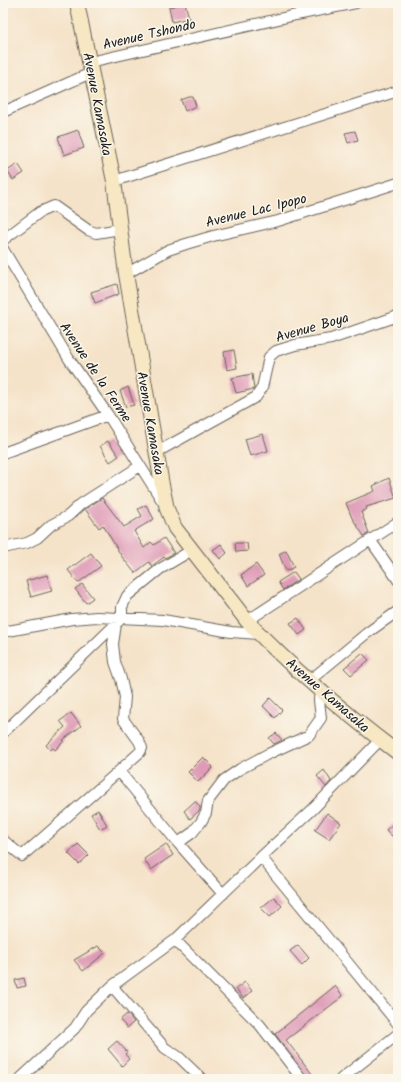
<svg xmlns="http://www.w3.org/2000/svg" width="401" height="1082" font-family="Kalam,sans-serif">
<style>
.building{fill:#de9ab6}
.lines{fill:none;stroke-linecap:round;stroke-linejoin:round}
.street-casing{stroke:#686259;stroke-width:12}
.secondary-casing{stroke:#686259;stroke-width:16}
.street{stroke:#fff;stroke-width:10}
.secondary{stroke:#f7e8c3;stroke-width:14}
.labels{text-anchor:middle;stroke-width:3;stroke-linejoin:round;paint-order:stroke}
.street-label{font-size:14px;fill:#1c1c1c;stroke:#fbf7ec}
</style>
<rect width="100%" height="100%" fill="#fbf7ec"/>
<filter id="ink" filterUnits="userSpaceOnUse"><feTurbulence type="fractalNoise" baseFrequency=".025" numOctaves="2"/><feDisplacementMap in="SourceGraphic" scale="8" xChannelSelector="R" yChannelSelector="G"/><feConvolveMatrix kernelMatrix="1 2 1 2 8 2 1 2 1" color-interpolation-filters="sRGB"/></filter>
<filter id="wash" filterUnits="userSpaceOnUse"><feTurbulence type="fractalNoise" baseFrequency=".012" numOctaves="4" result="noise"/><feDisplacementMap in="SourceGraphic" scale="16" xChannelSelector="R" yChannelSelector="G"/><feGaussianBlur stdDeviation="0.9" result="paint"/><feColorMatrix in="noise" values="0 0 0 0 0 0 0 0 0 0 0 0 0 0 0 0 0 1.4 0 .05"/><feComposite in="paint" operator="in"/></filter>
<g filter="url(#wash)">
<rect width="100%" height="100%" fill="#f5e3c9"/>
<g id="blocks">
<!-- building -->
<path class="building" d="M185 3 189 18 172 22 169 7Z
M189 97H193L196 106 185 111 181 100Z
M78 130 84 148 64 155 58 137Z
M355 131 358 140 348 143 345 133Z
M18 164 24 173 13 180 7 171Z
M117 284 119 294 95 303 91 292Z
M234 350 237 368 227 370 224 352Z
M252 374 254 389 236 393 232 378Z
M128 387 134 405 126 407 120 391Z
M263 434 268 451 250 456 245 439Z
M108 441 119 456 110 462 100 446Z
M389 478 396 498 366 507 367 509 361 512 369 533 364 536 352 518 346 503 375 491 373 486Z
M102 498 124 527 142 516 138 509 146 505 154 519 134 531 144 548 151 542 154 545 164 538 174 553 165 558 164 557 152 566 149 562 135 573 122 557 103 525 99 528 85 509Z
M235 543H247L248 551 236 552Z
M221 544 227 553 220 559 213 550Z
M286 550 294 567 286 571 279 554Z
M91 553 101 566 78 583 68 570Z
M256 564 264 575 248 586 241 575Z
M294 572 299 579 283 590 278 582Z
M47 575 52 591 31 597 26 581Z
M82 584 93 598 86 603 75 589Z
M298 618 306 630 299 635 290 623Z
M362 653 369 660 351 675 344 668Z
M270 698 282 710 275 718 263 706Z
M71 713 81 726 63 740 64 741 55 750 53 748 50 750 46 745 65 727 60 721Z
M276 733 282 740 274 744 269 738Z
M203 757 213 767 198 782 188 772Z
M324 770 331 781 326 787 317 776Z
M195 801 200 807V810L190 819 184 811Z
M98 810 107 825 100 829 91 814Z
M327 813 341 823 329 839 315 830Z
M394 823 398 827V842L386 830Z
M78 844 89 855 79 864 68 853Z
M166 844 173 855 151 870 144 859Z
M274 897 282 906 270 917 261 908Z
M298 945 309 958 302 965 290 951Z
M98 946 105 953 83 971 74 960Z
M24 978 26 986 17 988 15 980Z
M245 982 252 991 243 998 236 989Z
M335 986 343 996 286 1040 316 1079H308L275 1034Z
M127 1014 134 1022 127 1028 120 1020Z
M117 1041 127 1052 125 1054 129 1059 122 1066 108 1049Z"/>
</g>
</g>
<g filter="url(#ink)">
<use href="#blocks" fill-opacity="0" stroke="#686259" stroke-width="1"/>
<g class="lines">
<!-- street casing -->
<g class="street-casing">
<path id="street" d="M90 62 296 15 356 3
M3 112 93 72
M114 181 398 91
M3 240 40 212 54 206 88 230 96 233 120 229
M3 249 69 359 108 415 163 502
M126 274 168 250 186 244 213 236 278 221 398 183
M157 452 256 397 262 388 269 357 276 351 295 345 331 339 398 316
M3 453 108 415
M371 541 398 580
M3 548 27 543 37 538 51 525 68 516 81 504 140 466
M247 621 398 522
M116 624 113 644 115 662 121 679 125 697 123 719 139 741 142 748 140 752 119 771
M3 632 72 619 97 617 163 620 231 632 259 634
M309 681 367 633 398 611
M3 733 122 618V607L127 596 160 569 192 550
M3 840 22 856 119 771 178 843 223 894
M178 843 192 833 201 822 206 813 208 801 224 780 240 769 266 755 309 735 321 718 319 700 320 691
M261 857 398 1024
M175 940 260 1025 302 1079
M112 986 165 1048 179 1057 202 1079
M20 1079 75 1028 86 1011 112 986 175 940 261 857 312 810 380 740
M341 1079 398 1034"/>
</g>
<!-- secondary casing -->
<g class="secondary-casing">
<path id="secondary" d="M77 3 114 181 126 274 162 485 167 509 175 528 247 621C293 670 345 713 398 753"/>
</g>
<!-- street -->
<use href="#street" class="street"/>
<!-- secondary -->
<use href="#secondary" class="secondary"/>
</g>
</g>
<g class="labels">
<!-- street labels -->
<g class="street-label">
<text transform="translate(149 34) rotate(-13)" y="5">Avenue Tshondo</text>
<text transform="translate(98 104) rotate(79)" y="5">Avenue Kamasaka</text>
<text transform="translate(256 210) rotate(-14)" y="5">Avenue Lac Ipopo</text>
<text transform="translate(312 327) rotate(-16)" y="5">Avenue Boya</text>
<text transform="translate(96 372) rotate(56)" y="5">Avenue de la Ferme</text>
<text transform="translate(151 423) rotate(80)" y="5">Avenue Kamasaka</text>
<text transform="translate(328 695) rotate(41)" y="5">Avenue Kamasaka</text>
</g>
</g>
<!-- margin -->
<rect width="401" height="1082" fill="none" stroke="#fbf7ec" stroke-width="16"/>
</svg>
